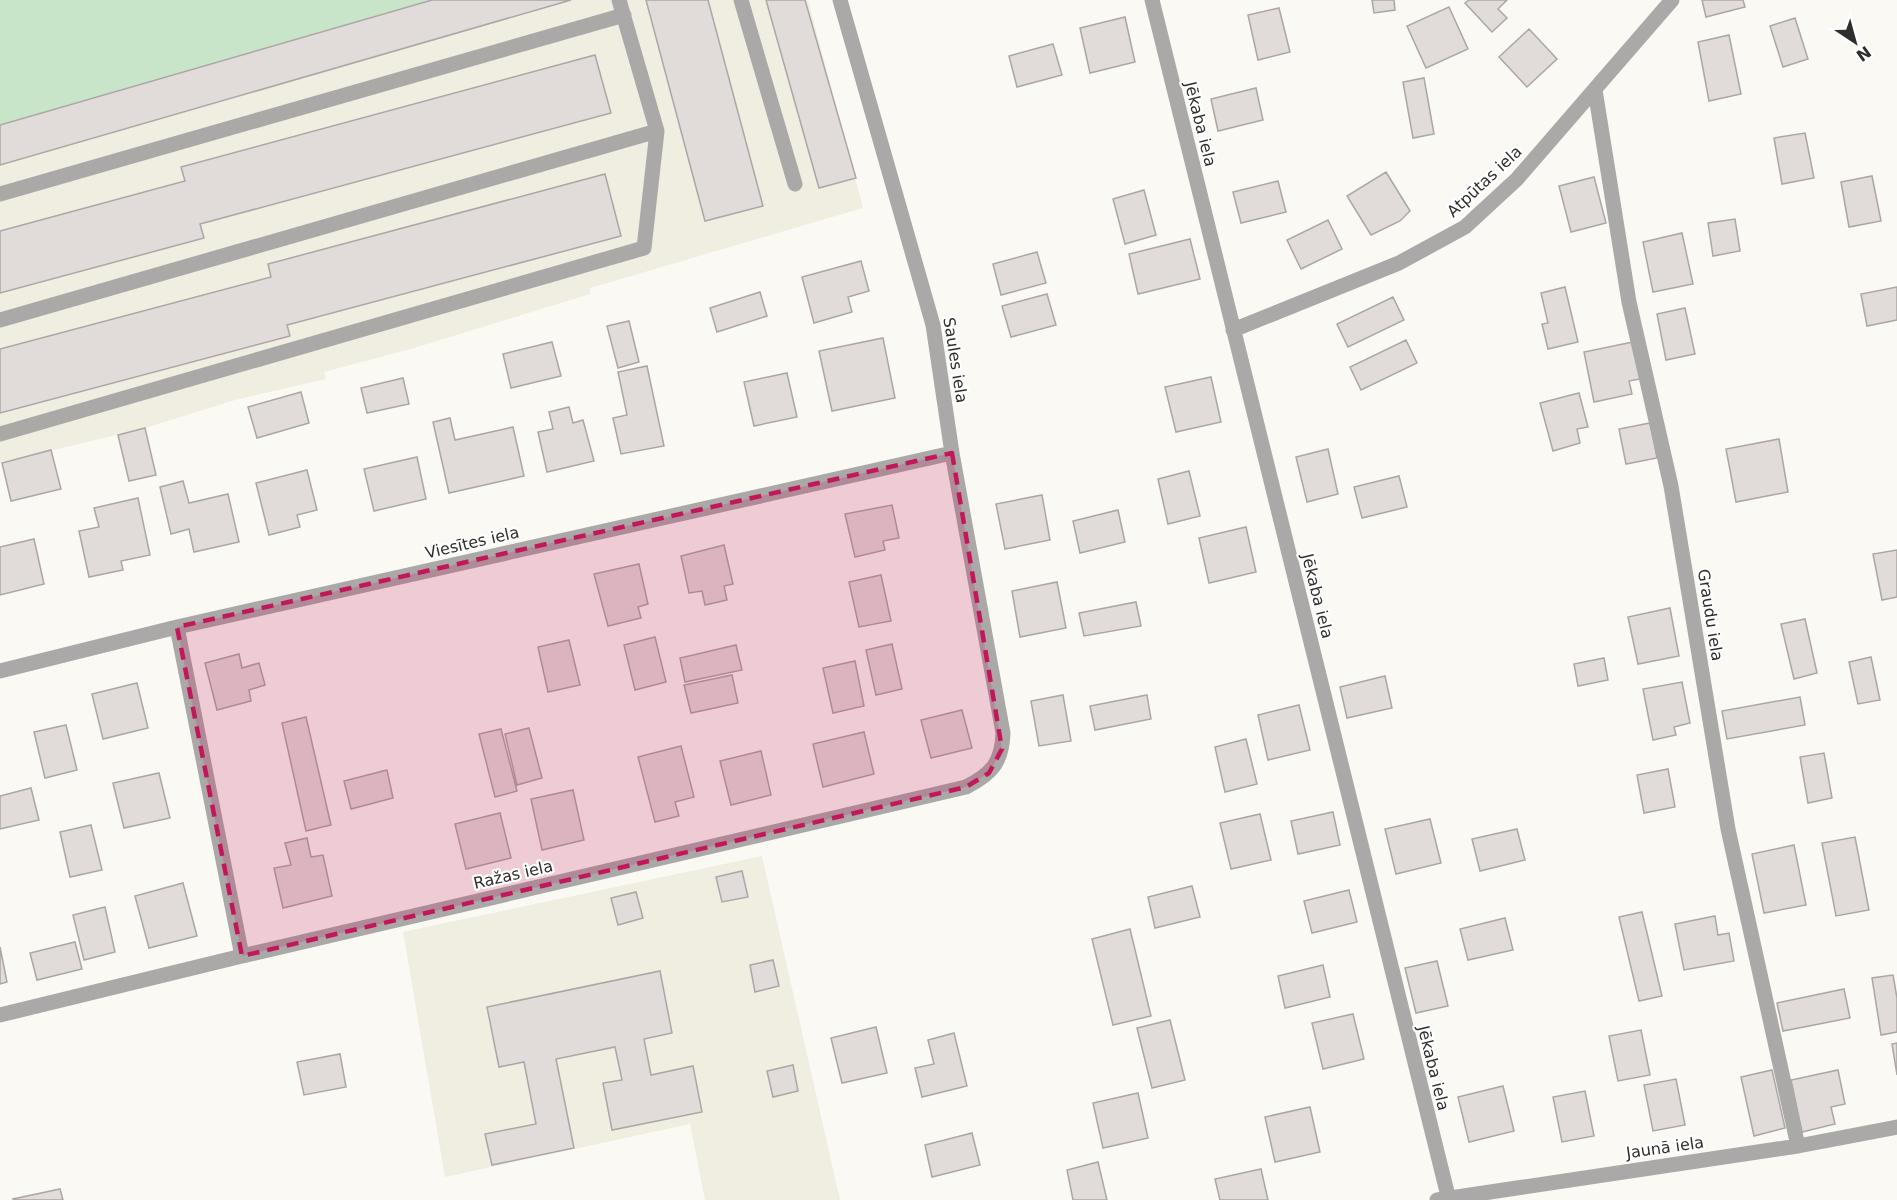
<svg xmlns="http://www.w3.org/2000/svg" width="1897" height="1200" font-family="'DejaVu Sans',sans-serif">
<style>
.built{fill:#f0ede1}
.green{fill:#c9e5c9}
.building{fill:#e1dbda;stroke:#aca6a5;stroke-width:1.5}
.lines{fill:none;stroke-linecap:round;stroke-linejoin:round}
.service{stroke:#aba8a8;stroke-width:15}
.minor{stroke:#aba8a8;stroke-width:15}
.marked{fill:#c2185b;fill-opacity:0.2;stroke:#c2185b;stroke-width:4.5;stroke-dasharray:12 8;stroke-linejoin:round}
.labels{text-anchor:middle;stroke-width:4.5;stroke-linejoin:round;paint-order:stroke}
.street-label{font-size:16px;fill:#2e2e2c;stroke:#fff}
</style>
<rect width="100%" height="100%" fill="#faf9f4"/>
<!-- built -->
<path class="built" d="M382 0H808L863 208 590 288V294L414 348 324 372 326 379 235 400 145 428 0 463V112Z
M762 856 840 1200H705L690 1124 445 1177 403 932Z"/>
<!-- green -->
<path class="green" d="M0 0H432L0 125Z"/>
<!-- building -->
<path class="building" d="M432 0H571L0 165V125Z
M646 0H708L763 206 705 221Z
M766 0H805L856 178 819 188Z
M1372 0H1394L1395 10 1374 13Z
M1469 0H1507L1498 9 1507 18 1492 32 1465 3Z
M1702 0H1743L1745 7 1706 17Z
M1449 7 1468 49 1426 68 1407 26Z
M1279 8 1290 52 1258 60 1248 15Z
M1125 17 1135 62 1090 73 1080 28Z
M1795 18 1808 59 1783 67 1770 26Z
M1529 29 1557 59 1527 87 1499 57Z
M1729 35 1741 94 1709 101 1698 42Z
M1053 44 1062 75 1017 87 1009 56Z
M595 55 611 113 200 224 204 238 0 293V231L185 181 181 167Z
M1424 78 1434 134 1413 138 1403 82Z
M1256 88 1263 120 1218 131 1211 99Z
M1805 133 1814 178 1782 184 1774 138Z
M1386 172 1410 211 1400 221 1371 235 1347 196Z
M605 174 621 236 287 325 290 336 0 413V349L271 277 268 264Z
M1872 176 1881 221 1849 227 1841 182Z
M1594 177 1606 223 1571 232 1559 186Z
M1278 181 1286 212 1241 223 1233 192Z
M1144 190 1156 235 1125 244 1113 199Z
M1735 219 1740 251 1713 256 1708 223Z
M1328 220 1342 249 1301 269 1287 240Z
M1682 233 1693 284 1653 292 1643 242Z
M1190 239 1200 279 1138 294 1129 254Z
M1037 252 1046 283 1001 295 993 264Z
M861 261 869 291 848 297 852 312 814 323 802 277Z
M1565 287 1578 342 1548 349 1542 324 1548 323 1541 293Z
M1897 287V320L1867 326 1861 294Z
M760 292 767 316 717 332 710 308Z
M1047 294 1056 325 1011 337 1002 306Z
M1393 297 1404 320 1348 347 1337 324Z
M1685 308 1695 354 1666 360 1657 314Z
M629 321 639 362 618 368 607 326Z
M883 338 895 398 832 411 819 351Z
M1406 340 1417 363 1361 390 1350 367Z
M552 342 561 376 511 388 503 354Z
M1633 342 1640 379 1629 381 1632 394 1594 402 1584 352Z
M647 366 664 446 621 454 613 418 627 415 618 372Z
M787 373 797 417 754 426 744 382Z
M1211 377 1221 422 1176 432 1165 387Z
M403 378 409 404 367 413 361 388Z
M301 392 309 423 257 438 248 407Z
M1579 393 1588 427 1577 429 1580 443 1553 451 1540 403Z
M569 407 573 423 583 420 594 461 547 472 538 432 553 429 549 412Z
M450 418 455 440 513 427 524 476 449 493 433 422Z
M1650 423 1657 458 1626 464 1619 429Z
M145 428 156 475 129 481 118 435Z
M1779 439 1788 492 1736 502 1726 449Z
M1328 449 1338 494 1307 502 1296 457Z
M51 450 61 489 11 501 2 463Z
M417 457 426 499 374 511 364 469Z
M307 470 317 510 297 515 300 527 269 535 256 483Z
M1189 471 1200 516 1168 524 1158 479Z
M1399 476 1407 507 1362 518 1354 487Z
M183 481 189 503 228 494 239 542 194 552 189 529 171 534 160 487Z
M1042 495 1050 540 1005 549 996 504Z
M138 498 150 555 121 561 123 570 89 577 79 531 99 527 94 508Z
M892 505 899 538 883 541 885 550 855 557 845 514Z
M1118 510 1125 542 1080 553 1073 521Z
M1246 527 1256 572 1209 583 1199 538Z
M34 539 44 584 0 595V547Z
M724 545 733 584 724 586 727 600 705 605 702 591 689 593 681 556Z
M1897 550V597L1882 600 1873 554Z
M639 564 648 604 638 607 641 618 608 626 594 574Z
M881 575 891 621 859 627 849 582Z
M1057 582 1066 628 1020 637 1012 591Z
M1136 602 1141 626 1084 636 1079 613Z
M1670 608 1679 656 1638 664 1628 617Z
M1805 619 1817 673 1794 679 1781 624Z
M655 637 666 682 635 690 624 645Z
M569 640 580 685 548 692 538 647Z
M892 644 902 689 876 695 866 650Z
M736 645 742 670 685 682 680 658Z
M239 654 242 668 259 663 265 685 249 690 251 701 217 710 205 663Z
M1871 657 1880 700 1858 704 1849 662Z
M1604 658 1608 680 1578 686 1574 664Z
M855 661 864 706 833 713 823 668Z
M732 675 738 703 691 713 684 685Z
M1385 676 1392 708 1347 718 1340 687Z
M1682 682 1690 723 1674 727 1676 735 1653 740 1643 689Z
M137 683 148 728 103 739 92 694Z
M1063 695 1071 741 1039 746 1031 701Z
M1147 695 1151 719 1095 730 1090 706Z
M1800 697 1805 725 1727 739 1722 711Z
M1299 705 1310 750 1268 760 1258 715Z
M962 710 972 748 931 758 921 720Z
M306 717 331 825 306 831 282 723Z
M66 725 77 770 45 778 34 732Z
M529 728 542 778 517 785 505 734Z
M501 729 517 791 495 797 479 734Z
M864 732 874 774 823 787 813 744Z
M1246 739 1257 784 1225 792 1215 747Z
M681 746 694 797 675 802 679 816 655 822 638 757Z
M761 751 771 795 731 805 720 761Z
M1824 753 1832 798 1808 803 1800 757Z
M1668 769 1675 807 1644 813 1637 775Z
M387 770 393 798 351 809 344 781Z
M159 773 170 818 124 828 113 783Z
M31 788 39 820 0 829V796Z
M573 790 584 840 542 850 531 799Z
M1333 812 1340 845 1298 854 1291 821Z
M500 813 511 858 466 869 455 824Z
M1260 814 1271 860 1231 869 1220 823Z
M1430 819 1441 863 1396 874 1385 829Z
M91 825 102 870 70 877 60 832Z
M1517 829 1525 860 1480 871 1472 839Z
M1855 837 1869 910 1836 916 1822 843Z
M307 838 311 857 323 855 332 896 283 908 274 868 291 865 285 843Z
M1794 845 1806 905 1764 913 1752 854Z
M742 871 748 897 722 902 716 877Z
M183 883 197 936 149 948 135 896Z
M1192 886 1200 917 1155 928 1148 897Z
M1349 890 1357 922 1312 933 1304 901Z
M636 892 643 918 618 925 611 898Z
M105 907 115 952 84 960 73 915Z
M1642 912 1662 996 1639 1001 1619 917Z
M1715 916 1718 935 1729 933 1734 961 1684 970 1675 924Z
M1505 918 1513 950 1468 960 1460 929Z
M1130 929 1151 1016 1113 1025 1092 939Z
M75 942 82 969 37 980 30 953Z
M0 947 7 982 0 984Z
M773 960 779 986 755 992 750 965Z
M1437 961 1448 1006 1416 1013 1405 968Z
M1323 965 1330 997 1285 1008 1278 976Z
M660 971 672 1033 644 1039 651 1075 693 1066 702 1112 612 1130 603 1083 622 1080 615 1047 556 1059 574 1148 492 1165 485 1134 536 1124 524 1062 499 1067 487 1007Z
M1893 975 1897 998V1032L1881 1035 1872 978Z
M1844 989 1850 1018 1783 1031 1777 1003Z
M1353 1014 1364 1059 1323 1069 1312 1023Z
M1170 1020 1185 1080 1152 1088 1137 1028Z
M876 1027 887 1073 842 1083 831 1038Z
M1641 1030 1650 1075 1618 1081 1609 1036Z
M954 1033 967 1086 922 1097 915 1068 934 1064 928 1040Z
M1897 1043V1075L1892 1044Z
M340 1054 346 1087 304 1095 297 1062Z
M793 1065 798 1091 773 1097 767 1071Z
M1772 1070 1785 1128 1754 1136 1741 1077Z
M1838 1070 1845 1104 1831 1107 1835 1124 1802 1132 1791 1080Z
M1676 1079 1685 1125 1653 1131 1644 1085Z
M1503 1086 1514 1131 1469 1142 1458 1097Z
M1585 1091 1594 1136 1562 1142 1553 1097Z
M1138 1093 1148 1138 1103 1148 1093 1103Z
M1310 1107 1320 1152 1275 1162 1265 1117Z
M972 1133 980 1165 932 1177 925 1145Z
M1098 1162 1107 1200H1073L1067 1170Z
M1261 1169 1268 1200H1220L1215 1179Z
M60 1189 63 1200H14L13 1199Z"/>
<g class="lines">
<!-- service -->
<path class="service" d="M741 0 795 184
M0 194 624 15
M0 320 657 131
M0 434 644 248 657 131 619 0"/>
<!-- minor -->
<path class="minor" d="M1152 0 1449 1200
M1595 90 1629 302 1671 486 1728 829 1798 1146
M1233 330 1399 263 1465 227 1517 179 1672 0
M177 627 242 956
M0 671 177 627 952 453
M0 1015 242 956 966 787C992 774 1002 762 1003 733L952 453 933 325 840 0
M1437 1200 1798 1146 1897 1127"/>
</g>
<!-- marked area -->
<path class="marked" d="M952 453 1002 749 989 773 966 787 242 956 177 627Z"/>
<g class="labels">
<!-- street labels -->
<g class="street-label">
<text transform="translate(1201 124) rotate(76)" y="6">Jēkaba iela</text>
<text transform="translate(1484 181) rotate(-43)" y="6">Atpūtas iela</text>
<text transform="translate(956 360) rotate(81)" y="6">Saules iela</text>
<text transform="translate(472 542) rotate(-13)" y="6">Viesītes iela</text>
<text transform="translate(1318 596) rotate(76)" y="6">Jēkaba iela</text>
<text transform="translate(1711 615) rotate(81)" y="6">Graudu iela</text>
<text transform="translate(513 874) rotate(-13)" y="6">Ražas iela</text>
<text transform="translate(1434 1068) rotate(76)" y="6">Jēkaba iela</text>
<text transform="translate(1665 1147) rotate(-8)" y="6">Jaunā iela</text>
</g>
</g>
<!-- north arrow -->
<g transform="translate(1855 42) rotate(144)" stroke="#ffffff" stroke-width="4.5" paint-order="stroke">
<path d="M0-4.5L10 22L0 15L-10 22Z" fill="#2e2e2c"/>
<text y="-9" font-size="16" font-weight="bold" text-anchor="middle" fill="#2e2e2c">N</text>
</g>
</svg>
